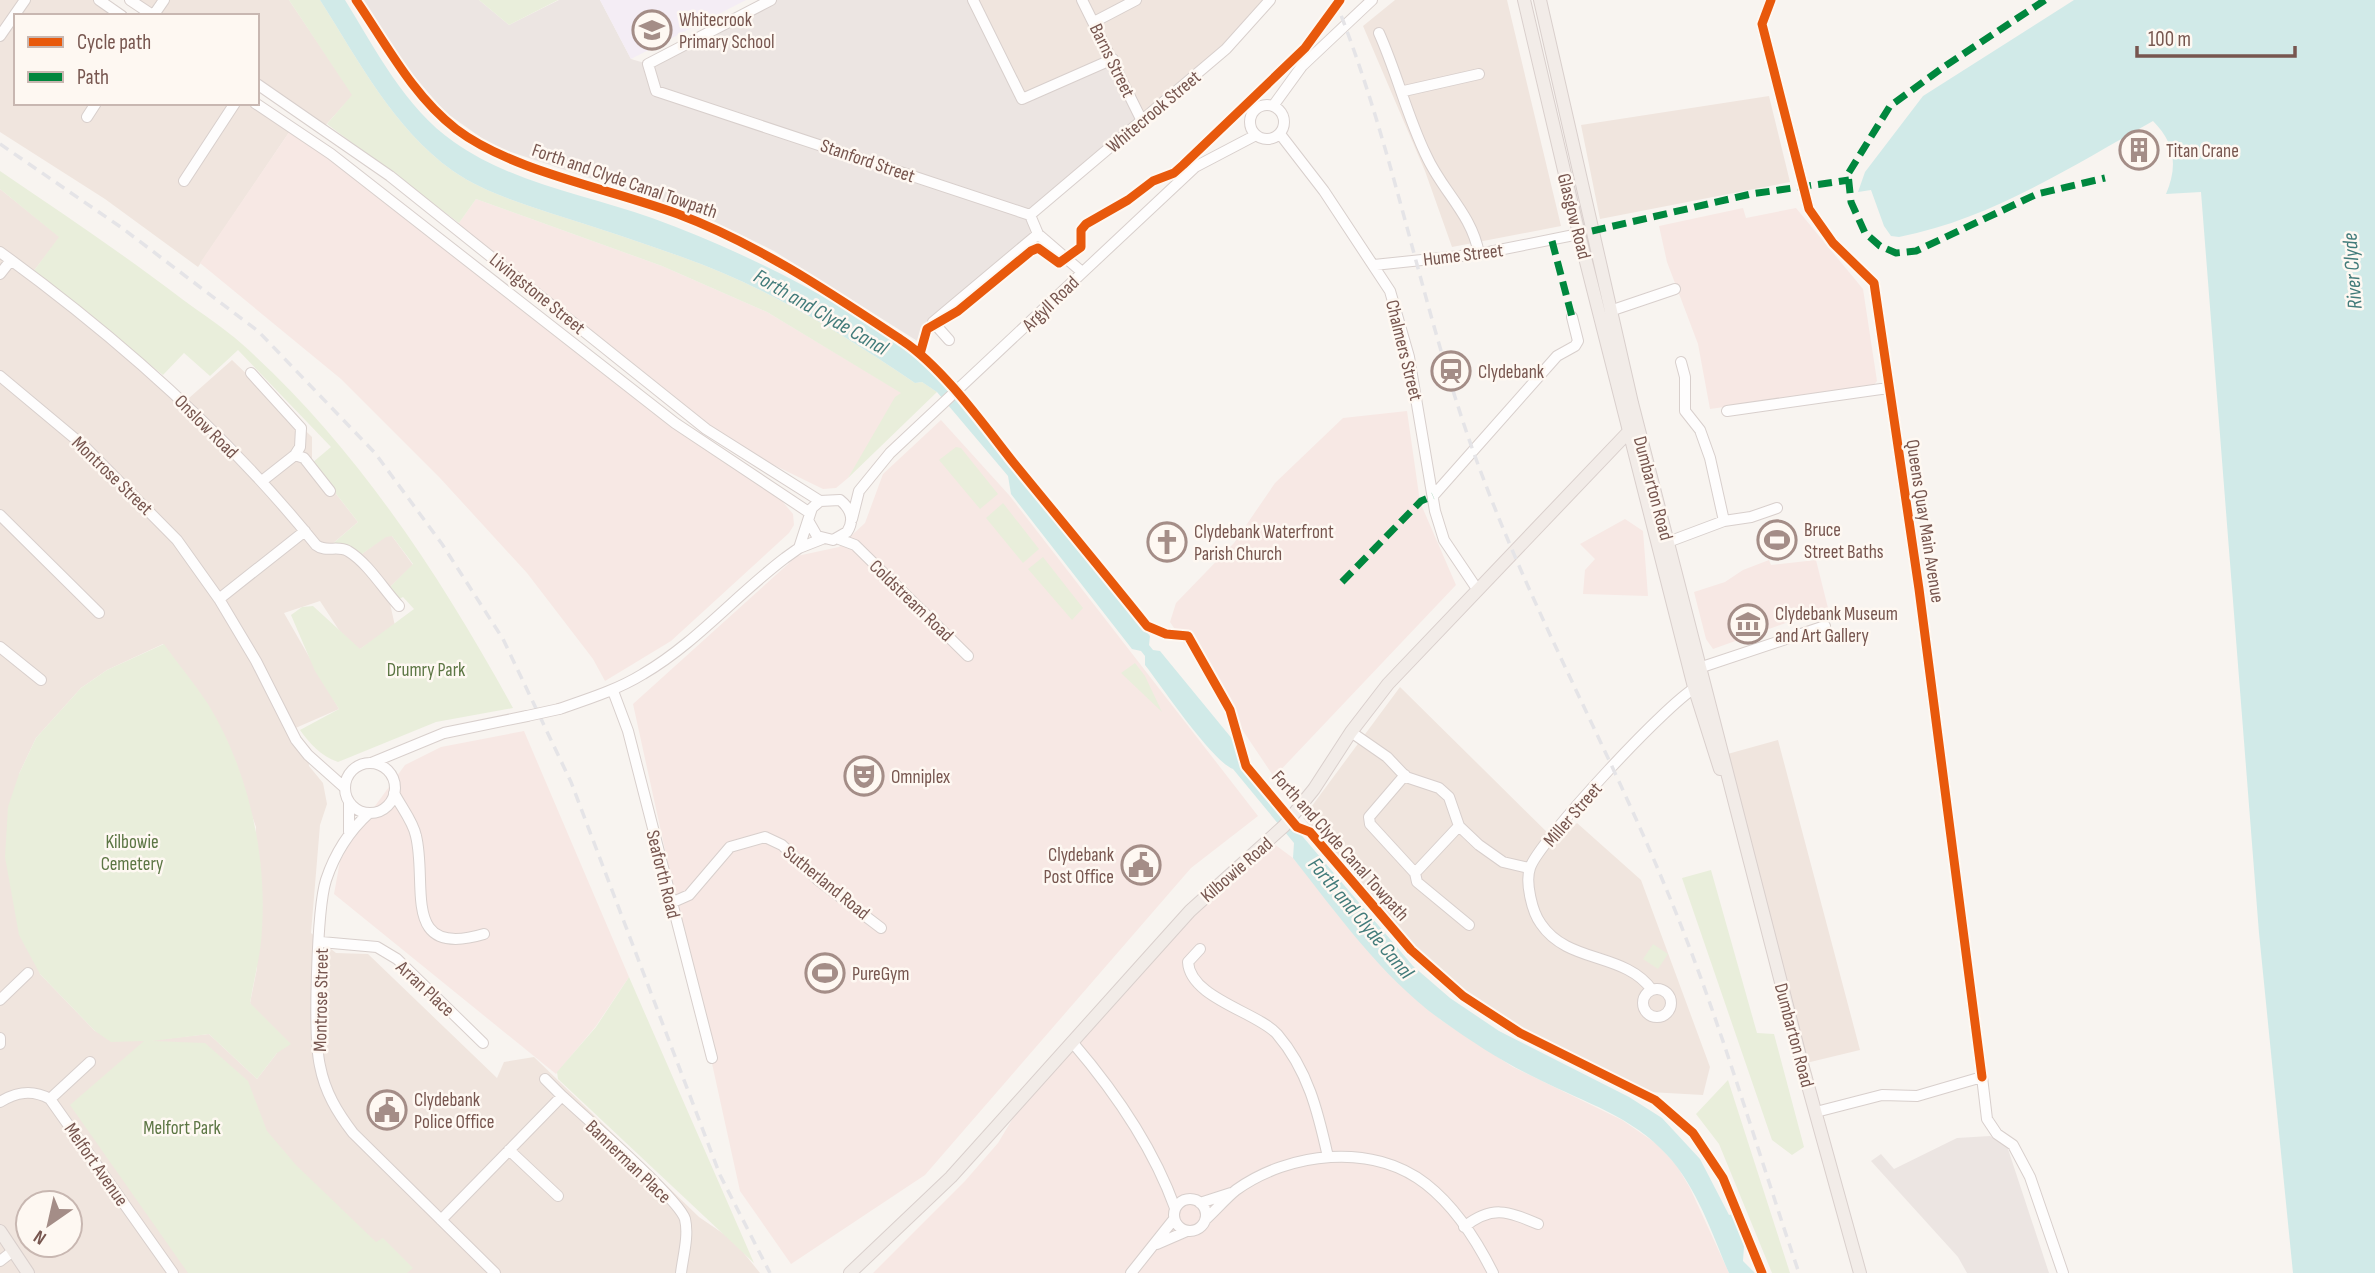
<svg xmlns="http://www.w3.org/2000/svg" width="2375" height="1273" font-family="'Sofia Sans Condensed',sans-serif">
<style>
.residential{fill:#f0e5de;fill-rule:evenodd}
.commercial{fill:#f7e8e4}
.industrial{fill:#ece5e2}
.education{fill:#f4edf5}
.green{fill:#e9eedb}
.water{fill:#d1eae8}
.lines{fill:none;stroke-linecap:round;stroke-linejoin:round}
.minor-casing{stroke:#d8cfcc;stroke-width:12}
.major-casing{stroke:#d9cfcc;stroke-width:14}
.minor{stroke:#fefdfd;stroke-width:10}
.major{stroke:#f2ece8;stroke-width:12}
.rail{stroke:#e5e4e7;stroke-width:3.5;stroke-dasharray:10 7;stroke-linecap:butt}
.minor-bridge-casing{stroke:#d8cfcc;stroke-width:12;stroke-linecap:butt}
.minor-bridge{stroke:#fefdfd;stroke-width:10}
.quiet{stroke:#00873e;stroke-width:7;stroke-dasharray:14 7;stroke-linecap:butt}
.cycleway-casing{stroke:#fef8f2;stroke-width:13}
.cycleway{stroke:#e8590c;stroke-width:9}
.labels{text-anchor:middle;stroke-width:5;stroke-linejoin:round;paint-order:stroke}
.poi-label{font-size:19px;fill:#77564f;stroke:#fef8f2;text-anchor:start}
.street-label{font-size:19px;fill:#77564f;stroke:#fef8f2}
.park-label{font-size:19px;fill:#5c7644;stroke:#fef8f2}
.water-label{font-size:21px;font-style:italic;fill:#427b7a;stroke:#fef8f2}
</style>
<rect width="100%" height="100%" fill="#f8f4f0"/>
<!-- residential -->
<path class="residential" d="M0 0H99L122 16H16V103H255L292 128 198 267 105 199 0 132Z
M130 0H289L353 95 323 128 257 84V16H154Z
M973 0H1270L1226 49 1142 121 1022 99Z
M1395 0H1507L1561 226 1452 247 1425 171 1363 26Z
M1769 96 1790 182 1600 219 1581 125Z
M0 189 60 237 33 272 180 406 232 360 312 437V463L358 522 331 545 359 556 386 536H392L413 565 387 590 395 626 354 653 320 601 284 613 339 709 291 730 308 755 309 766 323 783 327 804 320 825 311 933 336 953 368 954 497 1078 504 1062 534 1057 699 1217 734 1241 760 1273H0ZM163 644 225 740 256 827 257 968 250 1003 277 1053 257 1079 209 1034 145 1041 95 1031 40 974 19 774 36 738 81 688 107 670ZM28 1203H70V1245H28Z
M1400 687 1557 842 1577 823 1641 880 1710 1067 1703 1095 1649 1092 1541 1040 1487 1008 1435 968 1409 943 1303 818Z
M1778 740 1860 1050 1802 1064 1724 755Z"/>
<!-- commercial -->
<path class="commercial" d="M292 128 599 364 766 482 793 514 794 525 789 533 671 641 605 681 593 659 527 573 440 478 341 379 200 263Z
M476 199 662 266 767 312 902 393 848 478 836 488 823 489 729 443 456 227Z
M1743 208 1746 218 1796 208 1863 289 1877 381 1873 386 1710 409 1698 344 1667 262 1659 226Z
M1407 411 1420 502 1456 585 1274 777 1170 622 1176 603 1234 543 1275 483 1343 418Z
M941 420 1009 495 1258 816 1191 868 925 1175 791 1264 740 1191 633 704 797 556 839 547 865 523 883 474Z
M1625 519 1643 531 1648 596 1583 594 1585 570 1595 559 1580 544Z
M1769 560 1771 565 1816 560 1828 608 1713 649 1706 639 1694 592 1725 582 1743 570Z
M524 731 629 977 596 1026 556 1074 334 894 340 861 356 832 405 765 441 747Z
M1270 841 1293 858 1392 977 1441 1020 1513 1067 1622 1120 1657 1144 1677 1166 1690 1188 1729 1273H873L965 1181 998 1143 1028 1093 1190 911Z"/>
<!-- industrial -->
<path class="industrial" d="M362 0H479L509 25 559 0H600L631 59 648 64 771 0H973L1022 99 1113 59 1142 121 1030 214 1038 234 933 322 919 342 774 251 701 215 493 146 445 112 406 67Z
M1990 1136 2007 1146 2049 1273H1967L1958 1257 1871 1161 1881 1154 1894 1169 1957 1138Z"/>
<!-- education -->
<path class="education" d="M600 0H746L631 59Z"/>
<!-- green -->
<path class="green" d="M289 0H320C359 61 393 128 453 171 482 191 517 202 550 213 594 227 638 241 682 257 765 286 842 333 915 383L922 382 937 392 848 478 895 397 901 393 767 312 662 266 476 199 459 223 327 124 352 95Z
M479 0H558L509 25Z
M0 171C62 213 123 254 182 299 202 314 223 327 242 344 355 445 440 575 513 708L436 722 338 762C321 756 310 744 300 730L339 709 315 671 291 615 302 607 313 606 360 649 414 609 403 597 397 600 387 590 413 564 392 536 386 537 359 556 330 546 358 522 312 463 331 447 238 350 210 376 184 353 163 375 33 272 59 237 0 189Z
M956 447 961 448 998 494 980 509 939 460Z
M1003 503 1039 549 1023 563 986 518Z
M1043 557 1083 608 1072 620 1028 569Z
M164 644C178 664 195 684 208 704 248 769 267 854 262 929 261 954 254 979 250 1003L291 1044 277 1053 257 1079 209 1034 152 1041 205 1043 248 1081 267 1131 296 1165 376 1242 383 1238 413 1268 407 1273H188L70 1105 144 1041 111 1042 95 1031 40 974 19 935 5 857 8 807 19 774 36 738 81 688 107 670Z
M1135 663 1145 676 1162 712 1121 673Z
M1711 870 1757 1033 1774 1034 1804 1147 1792 1155 1772 1140 1682 878Z
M1653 944 1668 954 1658 969 1643 959Z
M629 977 754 1263 558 1079 557 1072 596 1027Z
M1728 1080 1790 1273H1772L1719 1144 1696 1114Z"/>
<!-- water -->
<path class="water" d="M320 0H345C376 50 405 108 454 142 512 183 586 195 652 218 742 251 828 294 907 349 948 378 979 424 1010 462 1057 520 1104 578 1150 636L1149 645 1153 650 1160 651 1238 746 1240 763 1413 966 1450 998 1499 1031 1629 1097 1662 1118 1700 1159 1729 1215 1733 1214 1744 1246 1743 1261 1755 1273H1729C1712 1234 1697 1187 1667 1155 1633 1117 1584 1102 1540 1080 1506 1064 1475 1044 1444 1022 1384 980 1338 915 1293 858L1294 843 1233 769C1212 761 1162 687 1145 665V656L1141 651 1132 649 1011 494 1008 476 937 392 922 382 915 383C842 333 765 286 682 257 638 241 594 227 550 213 517 202 482 191 453 171 393 128 359 61 320 0Z
M2074 0H2375V1273H2293L2259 933 2201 192 2166 194C2178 166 2175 143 2153 121 2072 166 1992 219 1899 237L1891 236 1884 226 1871 190 1858 192 1865 172 1923 96Z"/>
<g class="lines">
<!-- minor casing -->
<g class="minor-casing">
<path id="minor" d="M99 0 122 16
M130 0 154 16
M771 0 648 64 656 91 1030 215 1038 234 1082 272
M973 0 1022 99 1113 59
M1082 0 1142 121
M1771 0 1762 24 1809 209 1833 243 1874 283 1919 589 1982 1077
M153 16 164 0
M1094 22 1136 0
M1379 33C1397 73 1407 116 1426 155 1442 191 1472 214 1479 254
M0 36 25 0
M257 84 390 176 706 429 820 501
M1404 91 1479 74
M255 103 331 154 675 423 810 513
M1250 122a17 17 0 1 1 34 0a17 17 0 1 1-34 0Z
M1273 106 1302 66 1372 0
M87 117 96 103
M1280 134 1324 191 1390 291 1409 357 1435 511 1444 540 1477 589
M184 181 235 103
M1030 215 1226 49 1270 0
M0 252C117 337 225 432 316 545 326 553 337 545 348 551 368 563 384 590 399 606
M1374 265 1479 254 1579 234
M0 274 11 260
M1610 311 1675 289
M949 340 933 322 1038 234
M1681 362 1685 377V411L1700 430 1710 458 1724 521
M251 373 301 428 300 447 295 455
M0 376 85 447 177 540 219 599 256 661 296 740 308 755 345 788
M1727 411 1888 388
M262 481 295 455 304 458 330 491
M1433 496 1557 356 1575 346 1578 341 1572 317
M0 515 99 613
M852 519 859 491 890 453 1195 167 1256 135
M839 539 855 545 968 656
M1668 542 1724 521 1751 517 1777 508
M799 548 812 508 820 501 840 500C851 509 855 520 847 532L833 540 817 536 809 522
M219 599 305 531
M0 647 41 680
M1699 668 1825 626
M613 691 628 731 712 1058
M559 709C588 699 617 690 643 674 696 643 736 595 785 558L799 548 822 539
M1351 732 1387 757 1406 777 1439 788 1449 797 1459 826 1479 845 1503 862 1529 868
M371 763 444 733 527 716
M345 788a25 25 0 1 1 50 0a25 25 0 1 1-50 0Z
M1405 775 1369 817 1370 824 1415 873
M394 793C401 807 413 821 416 836 428 885 400 959 484 934
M369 813C348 832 335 853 326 880 317 909 313 1036 320 1066 325 1092 337 1112 353 1133L495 1273
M1459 826 1415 873 1417 882 1469 925
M349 832V803
M671 903 689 895 730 847 765 837 782 845 818 880 881 928
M321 942 377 947 397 959 483 1043
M1200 949 1188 962C1190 998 1257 1012 1277 1034 1308 1070 1318 1112 1328 1157
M1643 1003a14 14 0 1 1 28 0a14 14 0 1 1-28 0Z
M1652 990C1625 952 1568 964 1541 924 1532 912 1525 882 1530 868 1537 843 1676 693 1699 686
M0 1000 28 973
M0 1038V1044
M1073 1043C1115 1092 1153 1147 1175 1208
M545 1079 562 1096
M50 1099 90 1062
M0 1102C16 1092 32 1089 50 1099L173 1273
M1816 1112 1882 1095 1917 1096 1982 1077 1987 1119 1997 1134 2013 1145 2030 1177 2063 1273
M509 1150 558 1196
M1174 1215a16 16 0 1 1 32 0a16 16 0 1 1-32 0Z
M1200 1203 1231 1193
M441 1220 562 1096C584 1116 679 1199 685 1219 689 1236 683 1256 681 1273
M1205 1220C1215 1211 1225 1199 1236 1190 1289 1152 1372 1142 1426 1184 1454 1206 1477 1241 1493 1273
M1464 1227C1492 1205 1507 1211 1538 1224
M1157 1244 1187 1231
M0 1261 13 1251
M1131 1273 1174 1219"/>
</g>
<!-- major casing -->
<g class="major-casing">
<path id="major" d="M1524 0 1579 234 1694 687 1720 769
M1540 0 1632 403 1802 1064 1860 1273
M0 1231 28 1273
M850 1273 951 1177 1190 911 1284 826 1314 789 1351 732 1388 684 1637 423"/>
</g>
<!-- minor -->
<use href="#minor" class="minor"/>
<!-- major -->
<use href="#major" class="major"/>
<!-- rail -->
<path class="rail" d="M1335 0C1397 154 1423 320 1482 475 1535 616 1608 748 1665 886 1718 1012 1755 1144 1799 1273
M0 144 122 228 258 331 375 453 442 544 503 639 571 782 720 1175 770 1273"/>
<!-- minor-bridge casing -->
<g class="minor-bridge-casing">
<path id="minor-bridge" d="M527 716 559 709"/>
</g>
<!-- minor-bridge -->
<use href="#minor-bridge" class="minor-bridge"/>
<!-- quiet -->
<path class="quiet" d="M2045 0 1945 66 1890 106 1848 174 1851 202 1865 233 1880 246 1896 253 1916 251 2037 194 2105 178
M1592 231 1751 194 1849 180
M1552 241 1572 317
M1342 582 1421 501 1433 496"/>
<!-- cycleway casing -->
<g class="cycleway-casing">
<path id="cycleway" d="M356 0C386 44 413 96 456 129 511 171 611 189 678 214 758 244 832 294 903 341 943 368 983 424 1013 462 1058 517 1103 571 1147 626L1166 634 1188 636 1230 710 1246 766 1297 827 1310 832 1411 950 1463 996 1520 1033 1655 1100 1693 1133 1723 1178 1762 1273
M1771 0 1762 24 1809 209 1833 243 1874 283 1919 589 1982 1077
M920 354 927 329 958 311 1031 251 1038 248 1059 263 1081 247V230L1086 224 1128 200 1153 181 1174 173 1183 165 1305 48 1340 0"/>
</g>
<!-- cycleway -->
<use href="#cycleway" class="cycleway"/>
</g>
<!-- icons -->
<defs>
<g id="school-ring" transform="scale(2.0125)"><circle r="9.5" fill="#fef8f2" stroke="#a48d87" stroke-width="1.5"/><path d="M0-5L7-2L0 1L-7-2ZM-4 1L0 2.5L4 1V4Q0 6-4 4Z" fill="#a48d87"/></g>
<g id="building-ring" transform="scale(2.0125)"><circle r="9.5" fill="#fef8f2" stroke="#a48d87" stroke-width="1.5"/><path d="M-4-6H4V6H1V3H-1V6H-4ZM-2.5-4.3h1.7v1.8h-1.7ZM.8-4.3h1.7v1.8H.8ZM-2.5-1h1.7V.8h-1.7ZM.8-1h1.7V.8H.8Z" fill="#a48d87"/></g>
<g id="station-ring" transform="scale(2.0125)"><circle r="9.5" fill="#fef8f2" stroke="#a48d87" stroke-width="1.5"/><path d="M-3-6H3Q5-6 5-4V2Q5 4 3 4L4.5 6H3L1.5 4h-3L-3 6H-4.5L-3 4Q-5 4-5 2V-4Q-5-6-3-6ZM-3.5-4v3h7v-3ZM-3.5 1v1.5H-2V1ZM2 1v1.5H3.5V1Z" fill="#a48d87"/></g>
<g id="stadium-ring" transform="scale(2.0125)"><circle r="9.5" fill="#fef8f2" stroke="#a48d87" stroke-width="1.5"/><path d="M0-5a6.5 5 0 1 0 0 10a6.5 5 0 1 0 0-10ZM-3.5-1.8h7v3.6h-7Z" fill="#a48d87"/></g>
<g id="church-ring" transform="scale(2.0125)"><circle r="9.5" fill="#fef8f2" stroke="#a48d87" stroke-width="1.5"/><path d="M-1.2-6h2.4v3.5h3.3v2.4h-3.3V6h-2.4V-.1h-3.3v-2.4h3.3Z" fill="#a48d87"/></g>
<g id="museum-ring" transform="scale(2.0125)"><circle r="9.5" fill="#fef8f2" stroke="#a48d87" stroke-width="1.5"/><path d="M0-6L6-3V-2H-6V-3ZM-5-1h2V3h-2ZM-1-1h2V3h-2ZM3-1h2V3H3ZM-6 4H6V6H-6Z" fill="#a48d87"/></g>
<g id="theatre-ring" transform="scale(2.0125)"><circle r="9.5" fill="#fef8f2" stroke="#a48d87" stroke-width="1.5"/><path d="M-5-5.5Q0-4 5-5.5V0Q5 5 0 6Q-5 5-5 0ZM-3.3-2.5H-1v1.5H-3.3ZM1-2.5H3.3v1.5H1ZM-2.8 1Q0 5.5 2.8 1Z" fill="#a48d87"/></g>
<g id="civic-ring" transform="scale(2.0125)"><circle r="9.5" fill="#fef8f2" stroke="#a48d87" stroke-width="1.5"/><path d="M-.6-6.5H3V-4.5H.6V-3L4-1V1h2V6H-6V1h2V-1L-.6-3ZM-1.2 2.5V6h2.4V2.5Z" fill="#a48d87"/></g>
</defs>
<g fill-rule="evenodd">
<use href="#school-ring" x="652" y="30"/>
<use href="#building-ring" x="2139" y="150"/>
<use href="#station-ring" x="1451" y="371"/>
<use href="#stadium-ring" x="1777" y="540"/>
<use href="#church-ring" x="1167" y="542"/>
<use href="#museum-ring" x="1748" y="624"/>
<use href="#theatre-ring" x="864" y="776"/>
<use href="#civic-ring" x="1141" y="865"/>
<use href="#stadium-ring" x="825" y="973"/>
<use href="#civic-ring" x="387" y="1110"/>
</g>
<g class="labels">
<!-- poi labels -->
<g class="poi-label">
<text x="679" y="26">Whitecrook<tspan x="679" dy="22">Primary School</tspan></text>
<text x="2166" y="157">Titan Crane</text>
<text x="1478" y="378">Clydebank</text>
<text x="1804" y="536">Bruce<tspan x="1804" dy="22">Street Baths</tspan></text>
<text x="1194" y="538">Clydebank Waterfront<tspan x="1194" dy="22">Parish Church</tspan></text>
<text x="1775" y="620">Clydebank Museum<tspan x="1775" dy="22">and Art Gallery</tspan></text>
<text x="891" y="783">Omniplex</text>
<text x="1114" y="861" text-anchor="end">Clydebank<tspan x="1114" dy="22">Post Office</tspan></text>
<text x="852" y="980">PureGym</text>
<text x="414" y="1106">Clydebank<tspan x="414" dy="22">Police Office</tspan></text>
</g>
<!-- street labels -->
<g class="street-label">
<text transform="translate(1113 60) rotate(64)" y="7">Barns Street</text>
<text transform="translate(1153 111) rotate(-40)" y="7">Whitecrook Street</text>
<text transform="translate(868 160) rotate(19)" y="7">Stanford Street</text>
<text transform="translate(625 180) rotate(19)" y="7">Forth and Clyde Canal Towpath</text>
<text transform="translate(1575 216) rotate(76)" y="7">Glasgow Road</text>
<text transform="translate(1463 254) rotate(-7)" y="7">Hume Street</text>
<text transform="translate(538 293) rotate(39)" y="7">Livingstone Street</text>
<text transform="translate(1050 303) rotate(-44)" y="7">Argyll Road</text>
<text transform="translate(1405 350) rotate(76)" y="7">Chalmers Street</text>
<text transform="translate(207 426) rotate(45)" y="7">Onslow Road</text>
<text transform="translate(113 475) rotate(44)" y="7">Montrose Street</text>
<text transform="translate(1654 488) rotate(75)" y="7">Dumbarton Road</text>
<text transform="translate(1926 521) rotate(81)" y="7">Queens Quay Main Avenue</text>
<text transform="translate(912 600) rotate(44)" y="7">Coldstream Road</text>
<text transform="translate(1572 814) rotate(-49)" y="7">Miller Street</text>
<text transform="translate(1341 845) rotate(48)" y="7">Forth and Clyde Canal Towpath</text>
<text transform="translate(1236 869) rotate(-41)" y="7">Kilbowie Road</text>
<text transform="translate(664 874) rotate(76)" y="7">Seaforth Road</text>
<text transform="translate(827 882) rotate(39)" y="7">Sutherland Road</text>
<text transform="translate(426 988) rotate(43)" y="7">Arran Place</text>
<text transform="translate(320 1000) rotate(-89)" y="7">Montrose Street</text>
<text transform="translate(1795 1035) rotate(75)" y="7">Dumbarton Road</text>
<text transform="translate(629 1161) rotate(44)" y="7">Bannerman Place</text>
<text transform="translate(97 1164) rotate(55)" y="7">Melfort Avenue</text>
</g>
<!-- park labels -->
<g class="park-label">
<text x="426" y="676">Drumry Park</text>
<text x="132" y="848">Kilbowie<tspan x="132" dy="22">Cemetery</tspan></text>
<text x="182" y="1134">Melfort Park</text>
</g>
<!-- water labels -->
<g class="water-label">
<text transform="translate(2352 271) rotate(-94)" y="7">River Clyde</text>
<text transform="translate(821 312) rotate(30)" y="7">Forth and Clyde Canal</text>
<text transform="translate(1361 918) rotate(50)" y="7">Forth and Clyde Canal</text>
</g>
</g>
<!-- legend -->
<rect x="14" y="14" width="245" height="91" fill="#fef8f2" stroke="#c8b7b1" stroke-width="2"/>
<rect x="28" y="37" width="35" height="10" fill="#e8590c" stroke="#c8b7b1" stroke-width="2"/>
<text x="77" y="49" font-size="21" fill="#77564f">Cycle path</text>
<rect x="28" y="72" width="35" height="10" fill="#00873e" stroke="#c8b7b1" stroke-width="2"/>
<text x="77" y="84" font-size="21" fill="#77564f">Path</text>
<!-- north arrow -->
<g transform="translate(49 1224) rotate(214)"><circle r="33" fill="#fef8f2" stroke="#c8b7b1" stroke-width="2"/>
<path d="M0-5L12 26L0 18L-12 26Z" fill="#a48d87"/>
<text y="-10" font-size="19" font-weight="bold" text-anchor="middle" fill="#77564f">N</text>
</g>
<!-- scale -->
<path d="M2137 46v10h158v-10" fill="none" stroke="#77564f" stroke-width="3.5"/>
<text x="2148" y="46" font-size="21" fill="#77564f" stroke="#fef8f2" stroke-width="5" paint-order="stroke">100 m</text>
</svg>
